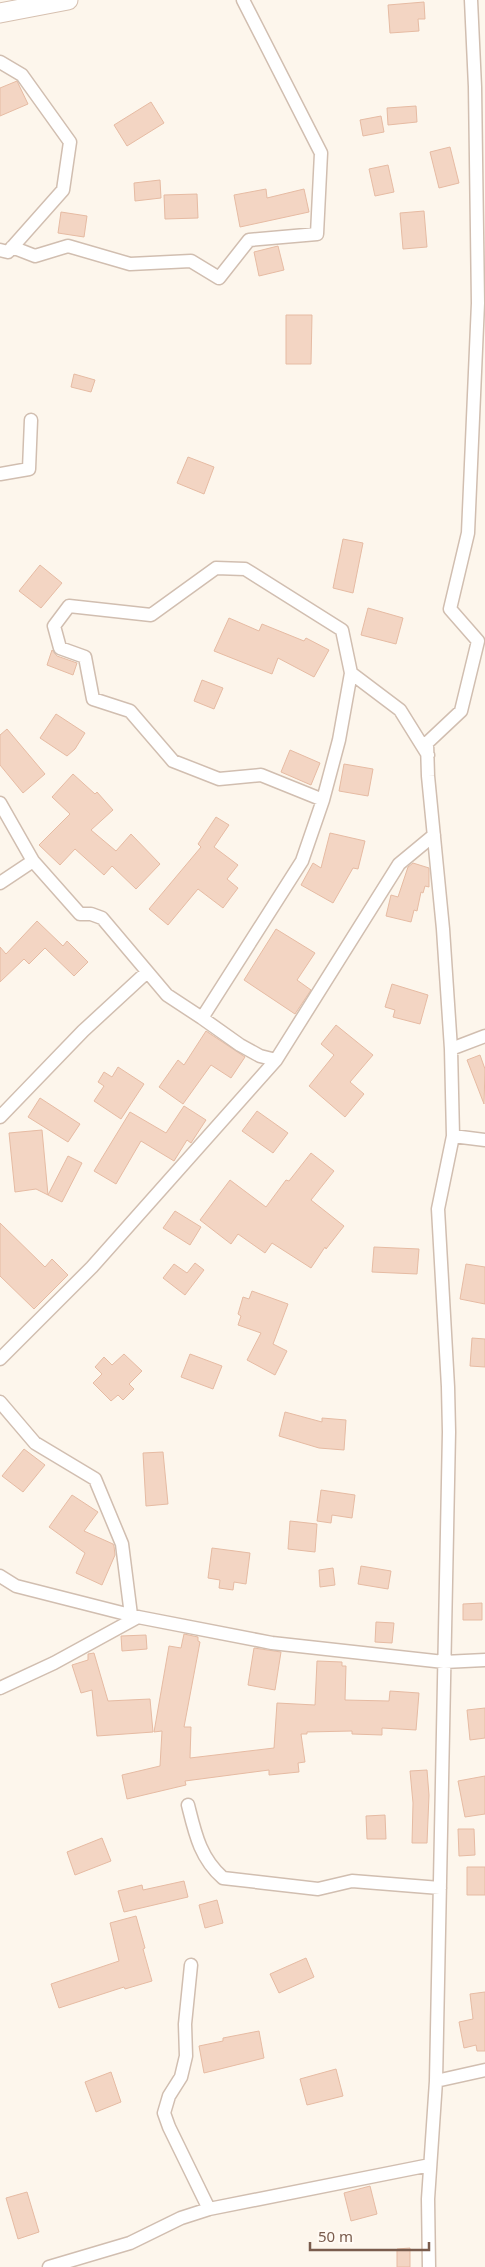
<svg xmlns="http://www.w3.org/2000/svg" width="485" height="2267" font-family="'Noto Sans',sans-serif">
<style>
.building{fill:#f3d5c3;stroke:#e6bba3}
.lines{fill:none;stroke-linecap:round;stroke-linejoin:round}
.street-casing{stroke:#d1beb0;stroke-width:15}
.secondary-casing{stroke:#d6c0b0;stroke-width:21}
.street{stroke:#fff;stroke-width:12}
.secondary{stroke:#fff;stroke-width:19}
</style>
<rect width="100%" height="100%" fill="#fdf6ec"/>
<!-- building -->
<path class="building" d="M424 2 425 19H418L419 31 390 33 388 5Z
M17 81 28 104 0 116V88Z
M151 102 164 123 127 146 114 125Z
M416 106 417 122 388 125 387 108Z
M381 116 384 132 363 136 360 120Z
M450 147 459 183 439 188 430 152Z
M388 165 394 192 375 196 369 169Z
M160 180 161 198 135 201 134 183Z
M266 189 267 198 304 189 309 212 240 227 234 195Z
M197 194 198 218 165 219 164 195Z
M424 211 427 247 403 249 400 213Z
M61 212 87 216 84 237 58 233Z
M278 246 284 270 259 276 254 252Z
M286 315H312L311 364H286Z
M74 374 95 380 91 392 71 387Z
M188 457 214 467 204 494 177 483Z
M343 539 363 543 353 593 333 588Z
M40 565 62 583 41 608 19 591Z
M368 608 403 618 396 644 361 635Z
M229 618 259 631 262 624 304 641 306 638 329 650 314 677 278 658 272 674 214 651Z
M52 650 57 656 77 663 73 675 47 665Z
M202 680 223 688 214 709 194 701Z
M56 714 85 733 75 749 67 756 40 738Z
M7 729 45 774 23 793 0 765V735Z
M290 750 320 763 311 785 281 772Z
M344 764 373 769 368 796 339 791Z
M73 774 95 794 97 792 113 810 91 830 116 851 131 834 160 864 136 889 112 866 104 875 75 849 60 865 39 845 70 814 52 797Z
M216 817 229 825 214 847 238 865 227 879 238 888 223 908 198 889 168 925 149 909 201 847 198 844Z
M330 833 365 841 358 869 353 868 333 903 301 885 313 863 321 868Z
M413 863 429 868V887L425 886 423 893 421 892 417 911 414 910 411 922 386 916 391 895 398 897 408 867Z
M37 921 63 946 67 941 88 962 74 976 45 948 29 964 24 959 0 982V947L6 954Z
M276 929 315 953 297 980 311 990 295 1014 244 980Z
M392 984 428 995 420 1024 393 1017 395 1010 385 1007Z
M336 1025 373 1055 350 1082 364 1094 345 1117 309 1086 334 1055 321 1044Z
M206 1031 245 1057 231 1078 211 1065 183 1104 159 1087 178 1060 184 1065Z
M480 1055 485 1069 484 1104 467 1060Z
M118 1067 144 1084 121 1119 94 1101 104 1086 98 1082 104 1072 112 1077Z
M40 1098 80 1124 68 1142 28 1117Z
M184 1106 206 1120 191 1143 187 1140 174 1161 141 1141 116 1184 94 1171 130 1112 166 1133Z
M257 1111 288 1133 273 1153 242 1131Z
M42 1130 48 1195 68 1156 82 1163 62 1202 36 1189 15 1192 9 1133Z
M311 1153 334 1171 311 1200 344 1226 326 1249 325 1247 311 1268 272 1243 265 1253 238 1234 231 1244 200 1220 230 1180 266 1207 286 1180 289 1181Z
M175 1211 201 1227 190 1245 163 1228Z
M0 1223 45 1267 52 1259 68 1275 34 1309 0 1276Z
M374 1247 419 1249 417 1274 372 1272Z
M195 1263 204 1270 185 1295 163 1278 174 1264 187 1273Z
M466 1264 485 1267V1304L460 1299Z
M252 1291 288 1304 273 1344 287 1351 275 1375 247 1360 261 1333 238 1325 241 1316 238 1314 243 1297 249 1299Z
M472 1338 485 1339V1367L470 1366Z
M124 1354 142 1371 129 1384 134 1389 123 1400 118 1395 111 1401 93 1383 102 1374 95 1367 104 1357 112 1365Z
M190 1354 222 1366 213 1389 181 1377Z
M285 1412 322 1422V1418L346 1420 344 1450 319 1448 279 1436Z
M24 1449 45 1465 23 1492 2 1476Z
M163 1452 168 1504 146 1506 143 1453Z
M321 1490 355 1495 352 1518 332 1515 331 1523 317 1521Z
M72 1495 98 1512 84 1531 113 1544 114 1546 115 1555 102 1585 76 1573 85 1553 49 1527Z
M290 1521 317 1524 315 1552 288 1549Z
M212 1548 250 1553 246 1584 234 1582 233 1590 219 1588 220 1580 208 1578Z
M361 1566 391 1571 388 1589 358 1584Z
M333 1568 335 1585 320 1587 319 1570Z
M482 1603V1620H463V1604Z
M376 1622 394 1623 392 1643 375 1642Z
M184 1634 198 1637V1641L200 1642 184 1727H191L190 1758 274 1748 277 1703 315 1705 317 1661 342 1662V1666H346L345 1700 389 1701 390 1691 419 1693 416 1730 382 1728V1735L352 1734V1731L307 1732V1734H301L305 1762 298 1763 299 1772 269 1775V1770L185 1781 186 1785 127 1799 122 1775 160 1766 162 1731 154 1732 169 1646 181 1648Z
M146 1635 147 1649 122 1651 121 1636Z
M254 1648 281 1652 275 1690 248 1685Z
M94 1653 108 1701 150 1699 153 1732 97 1736 92 1690 81 1693 72 1665 88 1660V1654Z
M485 1708V1738L470 1740 467 1710Z
M427 1770 429 1795 427 1843H412L413 1803 410 1771Z
M485 1776V1814L465 1817 458 1781Z
M385 1815 386 1839H367L366 1816Z
M458 1829H474L475 1855 459 1856Z
M102 1838 111 1861 75 1875 67 1852Z
M467 1867H485V1895H467Z
M184 1881 188 1897 124 1912 118 1891 142 1885 143 1890Z
M217 1900 223 1923 205 1928 199 1905Z
M136 1916 145 1948 143 1949 152 1981 125 1989 124 1987 59 2008 51 1984 119 1961 110 1923Z
M306 1958 314 1977 279 1993 270 1974Z
M485 1992V2051H477L476 2045 464 2048 459 2022 473 2019 470 1994Z
M259 2031 264 2058 204 2073 199 2046 223 2041V2038Z
M336 2069 343 2096 307 2105 300 2079Z
M111 2072 121 2102 96 2112 85 2082Z
M370 2186 377 2214 351 2221 344 2193Z
M27 2192 39 2232 18 2239 6 2198Z
M410 2248V2267H397V2249Z"/>
<g class="lines">
<!-- street casing -->
<g class="street-casing">
<path id="street" d="M0 62 22 75 70 142 63 190 8 252 0 250
M12 247 35 256 68 246 130 264 191 261 219 278 249 240 317 234 321 153 243 0
M0 474 29 469 31 420
M323 800 261 775 219 779 173 761 130 711 93 699 85 657 60 648 54 626 69 606 151 615 216 568 245 569 342 630 351 673 400 710 428 755
M0 803 33 861 80 914H91L102 918 167 995 202 1018 240 1045 260 1056 276 1060
M0 883 33 861
M202 1018 302 861 323 800 339 740 351 673
M451 1049 485 1036
M0 1117 83 1031 147 972
M453 1136 485 1140
M0 1359 92 1267 276 1060 399 864 434 835
M0 1402 35 1443 95 1479 122 1544 131 1615
M0 1576 16 1586 138 1617 272 1643 444 1662 485 1660
M0 1688 54 1663 138 1617
M188 1805C195 1833 200 1858 223 1878L318 1889 352 1881 440 1888
M191 1965 185 2024 186 2056 181 2077 169 2096 164 2113 169 2127 209 2209
M436 2081 485 2070
M49 2267 130 2243 181 2218 209 2209 430 2165
M429 2267 428 2199 436 2081 449 1432 448 1387 438 1209 453 1136 451 1049 443 929 428 776 427 743 461 711 478 641 450 609 468 533 478 303 475 87 471 0"/>
</g>
<!-- secondary casing -->
<g class="secondary-casing">
<path id="secondary" d="M0 13 68 0"/>
</g>
<!-- street -->
<use href="#street" class="street"/>
<!-- secondary -->
<use href="#secondary" class="secondary"/>
</g>
<!-- scale -->
<path d="M310 2242v8h119v-8" fill="none" stroke="#7a5c4d" stroke-width="2.5"/>
<text x="318" y="2242" font-size="15" fill="#7a5c4d" stroke="#fffaf3" stroke-width="4" paint-order="stroke">50 m</text>
</svg>
